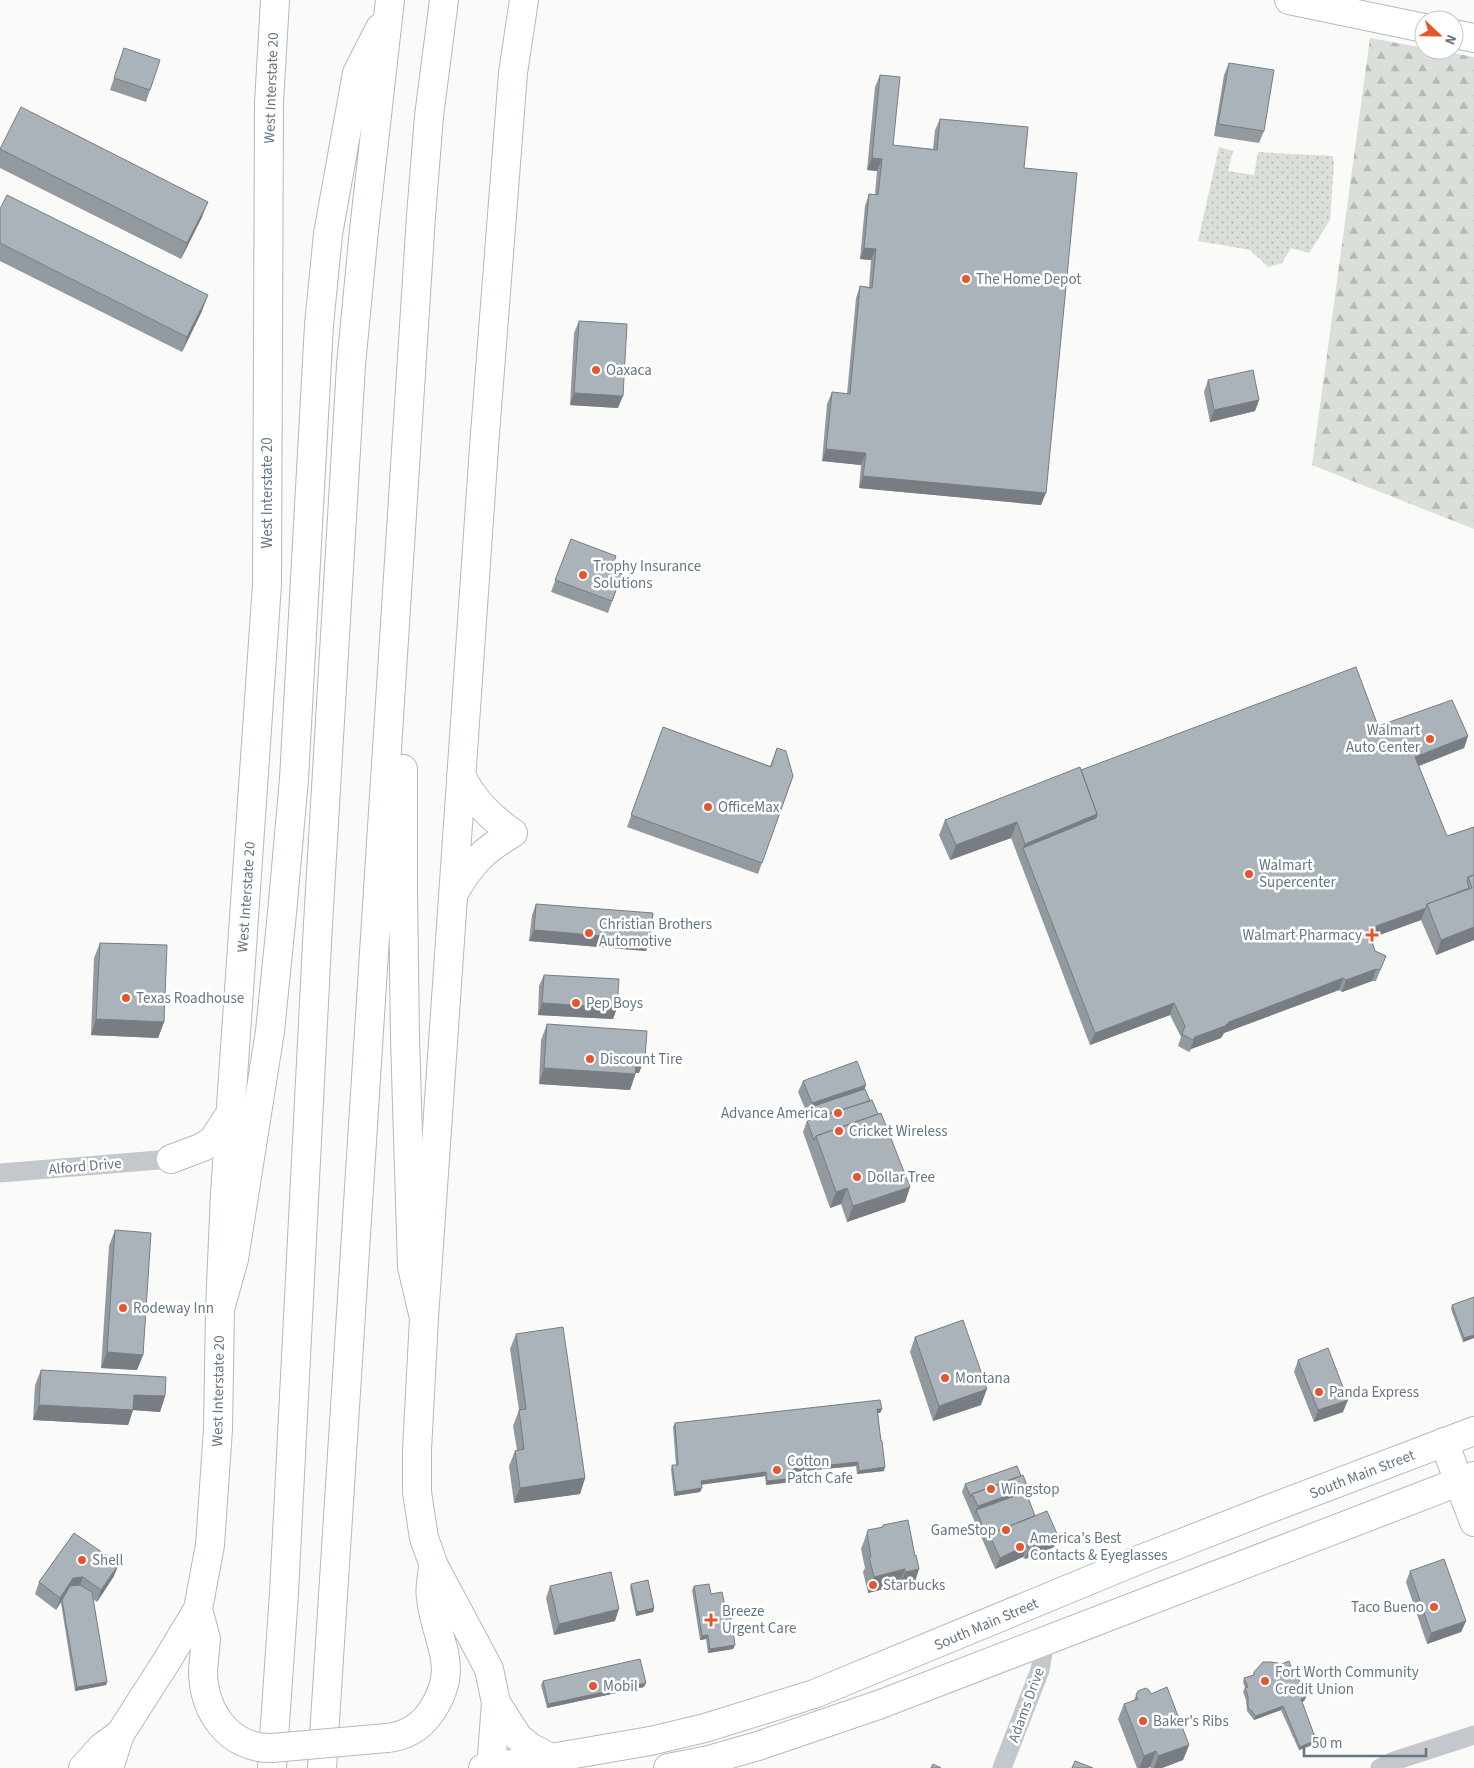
<svg xmlns="http://www.w3.org/2000/svg" width="1474" height="1768" font-family="'Source Sans 3',sans-serif">
<style>
.grass{fill:url(#grass-dots)}
.forest{fill:url(#forest-firs)}
.lines{fill:none;stroke-linecap:round;stroke-linejoin:round}
.secondary-casing{stroke:#b3babf;stroke-width:30}
.primary-casing{stroke:#b5babe;stroke-width:30}
.highway-casing{stroke:#b4b9bd;stroke-width:30}
.street{stroke:#c3c8cc;stroke-width:19}
.secondary{stroke:#fff;stroke-width:28}
.primary{stroke:#fff;stroke-width:28}
.highway{stroke:#fff;stroke-width:28}
.secondary-bridge-casing{stroke:#b3babf;stroke-width:30;stroke-linecap:butt}
.secondary-bridge{stroke:#fff;stroke-width:28}
.wall{fill:#929a9f}
.shaded-wall{fill:#777d82}
.building{fill:#aab3b9;stroke:#777d82}
.poi-dot{fill:#e4572e;stroke:#fff;stroke-width:2}
.labels{text-anchor:middle;stroke-width:5;stroke-linejoin:round;paint-order:stroke}
.street-label{font-size:15px;fill:#657683;stroke:#fff}
.poi-label{font-size:15px;fill:#657683;stroke:#fff;text-anchor:start}
</style>
<defs>
<pattern id="grass-dots" width="8" height="8" patternUnits="userSpaceOnUse" patternTransform="scale(1.25)"><rect width="8" height="8" fill="#dadfd7"/><path d="M2 2h.1M6 6h.1" fill="none" stroke="#b4b9b4" stroke-width="1.8" stroke-linecap="round"/></pattern>
<pattern id="forest-firs" width="22" height="20" patternUnits="userSpaceOnUse" patternTransform="scale(1.25)"><rect width="22" height="20" fill="#dadfd7"/><path d="M5 1l3.5 6h-7zM16 11l3.5 6h-7z" fill="#b4b9b4"/></pattern>
</defs>
<rect width="100%" height="100%" fill="#fafaf8"/>
<!-- grass -->
<path class="grass" d="M1219 147 1233 151 1228 171 1254 175 1258 152 1333 156 1334 163 1330 220 1309 253 1291 248 1282 263 1268 267 1250 250 1198 241Z"/>
<!-- forest -->
<path class="forest" d="M1370 38 1424 48V50H1434L1474 57V529L1312 465Z"/>
<g class="lines">
<!-- secondary casing -->
<g class="secondary-casing">
<path id="secondary" d="M1289 0 1424 28
M1454 34 1474 38
M455 891C472 862 484 850 513 833 489 816 475 802 461 776
M171 1159 203 1147 213 1140 230 1114
M1444 1442 1474 1522
M198 1609 206 1639 203 1670
M387 1738C406 1736 420 1728 431 1712 462 1666 436 1644 431 1598 429 1588 432 1577 433 1567
M109 1768 120 1734 168 1659 198 1609 210 1545 218 1429 220 1309 225 1193 267 584 269 103 275 0
M491 1768 496 1703 489 1669 434 1566 424 1538 417 1492V1450L424 1318 484 447 513 73 524 0"/>
</g>
<!-- primary casing -->
<g class="primary-casing">
<path id="primary" d="M496 1703 518 1737 530 1747 551 1758
M83 1768 102 1747 120 1734
M483 1768 551 1758 650 1741 705 1728 814 1694 1141 1559 1266 1510 1474 1431
M668 1768 709 1760 758 1746 881 1704 1474 1476"/>
</g>
<!-- highway casing -->
<g class="highway-casing">
<path id="highway" d="M403 769V891L405 1038 412 1267 424 1318
M220 1309 234 1259 270 1031 282 913 294 779 319 325 328 234 357 73 380 28
M272 1768 284 1593 318 924 351 365 364 230 390 0
M322 1768 421 216 429 116 444 0"/>
</g>
<!-- street -->
<path class="street" d="M0 1173 171 1159
M1002 1768 1040 1670 1045 1641
M1380 1768 1394 1761 1474 1735"/>
<!-- secondary -->
<use href="#secondary" class="secondary"/>
<!-- primary -->
<use href="#primary" class="primary"/>
<!-- highway -->
<use href="#highway" class="highway"/>
<!-- secondary-bridge casing -->
<g class="secondary-bridge-casing">
<path id="secondary-bridge" d="M203 1670C203 1710 228 1749 272 1748L387 1738"/>
</g>
<!-- secondary-bridge -->
<use href="#secondary-bridge" class="secondary-bridge"/>
</g>
<!-- wall -->
<path class="wall" d="M124 48 150 90 146 102 110 90Z
M1229 63 1264 131 1259 143 1214 136 1224 75Z
M880 75 893 145 933 149 935 130 940 119 1024 168 1041 505 859 488 861 465 822 461 827 404 832 392 847 394 856 298 860 286 869 287 871 260 860 259 865 206 869 194H875L877 171 867 170 875 87Z
M0 149 202 217 181 259 0 168Z
M0 209 202 311 182 352 0 261Z
M579 321 618 408 570 405 574 333Z
M1208 380 1259 400 1255 411 1210 422 1204 392Z
M571 539 611 570 622 574 608 613 551 592Z
M1378 726 1468 736 1464 748 1419 766 1447 836 1474 827V940L1436 955 1421 920 1371 938 1375 951 1386 956 1376 981H1372L1342 992 1339 990 1224 1033 1221 1038 1191 1049 1189 1052 1178 1046 1181 1037 1170 1015 1090 1045 1011 838 950 860 939 835 945 820 1081 770Z
M663 727 770 766 777 748 793 776 758 874 627 827Z
M536 904 650 940 646 951 529 941 532 915Z
M100 943 164 1022 158 1038 91 1035 94 958Z
M544 975 617 1008 613 1019 538 1015 539 986Z
M547 1024 639 1073H636L630 1090 539 1084 541 1040Z
M803 1081 865 1089 910 1187 905 1202 847 1222 841 1204 830 1208 803 1132 807 1121 810 1120 798 1092Z
M115 1230 143 1355 137 1370 101 1368 109 1246Z
M1452 1305 1474 1338 1463 1342 1451 1309Z
M516 1334 585 1478 580 1494 514 1503 509 1466 515 1451 517 1450 513 1426 519 1410 510 1349Z
M915 1337 981 1405 933 1421 910 1352Z
M1298 1360 1343 1412 1314 1422 1294 1372Z
M41 1370 165 1396 160 1412 133 1410 128 1425 33 1420 35 1385Z
M882 1409 880 1413H878L884 1471 857 1474 856 1466 793 1472 792 1482 766 1485 765 1476 701 1484 702 1488 700 1492 674 1496 671 1469 672 1465H676L673 1427 675 1423Z
M965 1484 1026 1492 1035 1516 1058 1536 1054 1547 1025 1559 1023 1557 995 1569 962 1492Z
M883 1525 914 1585 900 1587 899 1585 868 1593 863 1572 865 1568 861 1549 867 1533 882 1527Z
M74 1533 114 1576 97 1602 93 1599 107 1682 106 1685 75 1691 61 1603V1602L56 1610 35 1594 39 1582Z
M1410 1571 1466 1621 1461 1632 1427 1644 1406 1582Z
M631 1584 654 1608 653 1612 636 1616 630 1588Z
M550 1586 615 1621 554 1635 546 1598Z
M694 1586 711 1594 723 1610 724 1619 735 1645 733 1649 708 1653 706 1639 700 1640 692 1590Z
M1279 1665 1292 1670 1306 1697 1304 1701 1302 1702 1315 1744 1299 1750 1281 1710 1254 1720 1247 1711 1246 1700 1243 1692 1245 1688 1243 1682 1244 1678 1253 1675 1254 1672Z
M543 1681 644 1687 547 1708 541 1685Z
M1138 1691 1151 1694 1189 1745 1183 1760 1162 1768H1151L1150 1767 1147 1768H1137L1118 1719 1124 1704 1134 1700Z"/>
<!-- shaded-wall -->
<path class="shaded-wall" d="M872 158 882 159 877 171 867 170Z
M208 202 202 217 181 259 187 243Z
M864 248 876 249 871 260 860 259Z
M208 295 202 311 182 352 187 337Z
M574 393 623 396 618 408 570 405Z
M1259 400 1255 411 1210 422 1214 410Z
M826 449 866 453 861 465 822 461Z
M863 476 1046 493 1041 505 859 488Z
M1468 736 1464 748 1411 769 1415 757Z
M1097 814 1091 830 1023 848 1025 844Z
M1017 822 1011 838 950 860 956 845Z
M1426 908 1421 920 1363 941 1368 929Z
M1474 927V940L1436 955 1441 940Z
M534 930 650 940 646 951 529 941Z
M1376 969 1372 981 1342 992 1346 980Z
M1343 978 1339 990 1224 1033 1221 1038 1191 1049 1189 1052 1195 1037 1229 1022Z
M542 1003 617 1008 613 1019 538 1015Z
M1174 1003 1170 1015 1090 1045 1095 1033Z
M96 1019 164 1022 158 1038 91 1035Z
M637 1057 645 1058 639 1073H631Z
M544 1068 635 1074 630 1090 539 1084Z
M866 1085 862 1097 811 1107 812 1103Z
M910 1187 905 1202 847 1222 853 1206Z
M847 1188 841 1204 830 1208 836 1192Z
M1474 1335V1338L1463 1342 1464 1338Z
M107 1352 143 1355 137 1370 101 1368Z
M987 1389 981 1405 933 1421 939 1406Z
M134 1395 165 1396 160 1412 133 1410 128 1425 33 1420 39 1405Z
M1348 1400 1343 1412 1314 1422 1318 1410Z
M877 1409H882L880 1413H876Z
M858 1462 856 1466 791 1472 793 1469Z
M885 1467 884 1471 857 1474 859 1471Z
M766 1472 765 1476 700 1485 701 1481Z
M585 1478 580 1494 514 1503 520 1488Z
M794 1478 792 1482 766 1485 767 1481Z
M702 1488 700 1492 674 1496 676 1492Z
M1028 1488 1023 1500 976 1510 974 1518 978 1506Z
M1058 1536 1054 1547 1025 1559 1029 1548Z
M1027 1545 1023 1557 995 1569 1000 1558Z
M119 1564 114 1576 97 1602 101 1590Z
M905 1569 899 1585 868 1593 874 1577Z
M919 1569 914 1585 900 1587 905 1572Z
M83 1577 79 1589 62 1600 56 1610 60 1598 73 1578Z
M654 1608 653 1612 636 1616 637 1612Z
M619 1609 615 1621 554 1635 559 1624Z
M1466 1621 1461 1632 1427 1644 1431 1633Z
M708 1635 706 1639 700 1640 702 1636Z
M735 1645 733 1649 708 1653 710 1649Z
M107 1682 106 1685 75 1691 77 1687Z
M646 1683 644 1687 547 1708 548 1704Z
M1306 1697 1304 1701 1299 1703 1301 1699Z
M1283 1706 1281 1710 1254 1720 1256 1716Z
M1316 1740 1315 1744 1299 1750 1300 1747Z
M1189 1745 1183 1760 1162 1768H1154L1158 1756Z
M1156 1751 1150 1767 1147 1768H1139L1144 1756Z"/>
<!-- building -->
<path class="building" d="M124 48 160 60 150 90 114 78Z
M1229 63 1274 70 1264 131 1218 124Z
M880 75 900 77 893 145 937 150 940 119 1028 127 1024 168 1077 173 1046 493 863 476 866 453 826 449 832 392 850 394 860 286 872 288 876 249 864 248 869 194 878 195 882 159 872 158Z
M21 107 208 202 187 243 0 149Z
M7 195 208 295 187 337 0 243V209Z
M579 321 627 324 623 396 574 393Z
M1253 370 1259 400 1214 410 1208 380Z
M571 539 616 556 611 570 622 574 612 601 555 580Z
M1356 667 1378 726 1452 700 1468 736 1415 757 1447 836 1474 827V875L1468 877 1467 881 1469 888 1427 904 1426 908 1368 929 1375 951 1386 956 1380 970 1376 969 1346 980 1343 978 1229 1022 1225 1026 1195 1037 1193 1040 1182 1034 1185 1026 1174 1003 1095 1033 1023 848 1096 818 1097 814 1081 770Z
M663 727 771 767 777 748 786 751 793 776 762 863 631 815Z
M1080 767 1097 814 1025 844 1017 822 956 845 945 820Z
M1474 875V927L1441 940 1427 904 1472 888 1468 877Z
M536 904 653 913 650 940 534 930Z
M100 943 167 945 164 1022 96 1019Z
M544 975 619 979 617 1008 542 1003Z
M547 1024 647 1031 645 1058 637 1057 635 1074 544 1068Z
M857 1061 866 1085 812 1103 803 1081Z
M865 1089 870 1101 815 1118 811 1107Z
M872 1100 878 1114 816 1136 814 1140 807 1121Z
M881 1113 910 1187 853 1206 847 1188 836 1192 816 1136Z
M115 1230 151 1233 143 1355 107 1352Z
M1474 1297V1335L1464 1338 1452 1305Z
M963 1320 987 1389 939 1406 915 1337Z
M563 1327 585 1478 520 1488 515 1451 524 1449 519 1410 526 1409 516 1334Z
M1328 1348 1348 1400 1318 1410 1298 1360Z
M41 1370 166 1377 165 1396 134 1395 133 1410 39 1405Z
M880 1400 882 1409H877L881 1441H882L885 1467 859 1471 858 1462 793 1469 794 1478 767 1481 766 1472 701 1481 702 1488 676 1492 672 1465H678L675 1423Z
M1017 1466 1021 1476 972 1494 971 1497 965 1484Z
M1023 1475 1028 1488 978 1506 972 1494Z
M1026 1492 1035 1516 989 1534 988 1538 976 1510Z
M1047 1511 1058 1536 1029 1548 1027 1545 1000 1558 989 1534Z
M908 1520 915 1556 916 1555 919 1569 905 1572V1569L874 1577 869 1557H871L867 1533 868 1530 883 1527V1525Z
M74 1533 119 1564 101 1590 83 1577 73 1578 60 1598 39 1582Z
M1444 1559 1466 1621 1431 1633 1410 1571Z
M611 1572 619 1609 559 1624 550 1586Z
M648 1580 654 1608 637 1612 631 1584Z
M709 1584 711 1594 722 1592 725 1606 722 1607 724 1619 731 1618 735 1645 710 1649 708 1635 702 1636 694 1586Z
M80 1585 92 1592 107 1682 77 1687 62 1600 70 1586Z
M640 1659 646 1683 548 1704 543 1681Z
M1289 1661 1292 1670 1295 1669 1306 1697 1301 1699 1316 1740 1300 1747 1283 1706 1256 1716 1248 1707V1696L1245 1688 1248 1687 1244 1678 1254 1675V1672L1263 1662H1270L1278 1663 1279 1665Z
M1167 1687 1189 1745 1158 1756 1156 1751 1144 1756 1124 1704 1138 1699 1136 1695 1138 1691 1146 1688 1149 1690 1151 1694Z
M1075 1761 1093 1768H1072Z
M933 1764 941 1768H931Z"/>
<!-- markers -->
<g class="poi-dot">
<circle cx="966" cy="279" r="5"/>
<circle cx="596" cy="370" r="5"/>
<circle cx="583" cy="575" r="5"/>
<circle cx="1430" cy="739" r="5"/>
<circle cx="708" cy="807" r="5"/>
<circle cx="1249" cy="874" r="5"/>
<circle cx="589" cy="933" r="5"/>
<path d="M1369.5 927.5h5v5h5v5h-5v5h-5v-5h-5v-5h5z"/>
<circle cx="126" cy="998" r="5"/>
<circle cx="576" cy="1003" r="5"/>
<circle cx="590" cy="1059" r="5"/>
<circle cx="838" cy="1113" r="5"/>
<circle cx="839" cy="1131" r="5"/>
<circle cx="857" cy="1177" r="5"/>
<circle cx="123" cy="1308" r="5"/>
<circle cx="945" cy="1378" r="5"/>
<circle cx="1319" cy="1392" r="5"/>
<circle cx="777" cy="1470" r="5"/>
<circle cx="991" cy="1489" r="5"/>
<circle cx="1006" cy="1530" r="5"/>
<circle cx="1020" cy="1547" r="5"/>
<circle cx="82" cy="1560" r="5"/>
<circle cx="873" cy="1585" r="5"/>
<circle cx="1434" cy="1607" r="5"/>
<path d="M708.5 1612.5h5v5h5v5h-5v5h-5v-5h-5v-5h5z"/>
<circle cx="1265" cy="1681" r="5"/>
<circle cx="593" cy="1686" r="5"/>
<circle cx="1143" cy="1721" r="5"/>
</g>
<g class="labels">
<!-- street labels -->
<g class="street-label">
<text transform="translate(271 88) rotate(-88)" y="5">West Interstate 20</text>
<text transform="translate(267 493) rotate(-90)" y="5">West Interstate 20</text>
<text transform="translate(246 897) rotate(-86)" y="5">West Interstate 20</text>
<text transform="translate(85 1166) rotate(-5)" y="5">Alford Drive</text>
<text transform="translate(218 1391) rotate(-89)" y="5">West Interstate 20</text>
<text transform="translate(1362 1474) rotate(-21)" y="5">South Main Street</text>
<text transform="translate(986 1624) rotate(-23)" y="5">South Main Street</text>
<text transform="translate(1026 1705) rotate(-70)" y="5">Adams Drive</text>
</g>
<!-- poi labels -->
<g class="poi-label">
<text x="976" y="284">The Home Depot</text>
<text x="606" y="375">Oaxaca</text>
<text x="593" y="571">Trophy Insurance<tspan x="593" dy="17">Solutions</tspan></text>
<text x="1420" y="735" text-anchor="end">Walmart<tspan x="1420" dy="17">Auto Center</tspan></text>
<text x="718" y="812">OfficeMax</text>
<text x="1259" y="870">Walmart<tspan x="1259" dy="17">Supercenter</tspan></text>
<text x="599" y="929">Christian Brothers<tspan x="599" dy="17">Automotive</tspan></text>
<text x="1362" y="940" text-anchor="end">Walmart Pharmacy</text>
<text x="136" y="1003">Texas Roadhouse</text>
<text x="586" y="1008">Pep Boys</text>
<text x="600" y="1064">Discount Tire</text>
<text x="828" y="1118" text-anchor="end">Advance America</text>
<text x="849" y="1136">Cricket Wireless</text>
<text x="867" y="1182">Dollar Tree</text>
<text x="133" y="1313">Rodeway Inn</text>
<text x="955" y="1383">Montana</text>
<text x="1329" y="1397">Panda Express</text>
<text x="787" y="1466">Cotton<tspan x="787" dy="17">Patch Cafe</tspan></text>
<text x="1001" y="1494">Wingstop</text>
<text x="996" y="1535" text-anchor="end">GameStop</text>
<text x="1030" y="1543">America's Best<tspan x="1030" dy="17">Contacts &amp; Eyeglasses</tspan></text>
<text x="92" y="1565">Shell</text>
<text x="883" y="1590">Starbucks</text>
<text x="1424" y="1612" text-anchor="end">Taco Bueno</text>
<text x="722" y="1616">Breeze<tspan x="722" dy="17">Urgent Care</tspan></text>
<text x="1275" y="1677">Fort Worth Community<tspan x="1275" dy="17">Credit Union</tspan></text>
<text x="603" y="1691">Mobil</text>
<text x="1153" y="1726">Baker's Ribs</text>
</g>
</g>
<!-- north arrow -->
<g transform="translate(1439 35) rotate(112)"><circle r="24" fill="#ffffff" stroke="#c1c8cd"/>
<path d="M0-4L9 19L0 12L-9 19Z" fill="#e4572e"/>
<text y="-8" font-size="14" font-weight="bold" text-anchor="middle" fill="#657683">N</text>
</g>
<!-- scale -->
<path d="M1304 1748v8h122v-8" fill="none" stroke="#657683" stroke-width="2.5"/>
<text x="1312" y="1748" font-size="15" fill="#657683" stroke="#ffffff" stroke-width="4" paint-order="stroke">50 m</text>
</svg>
